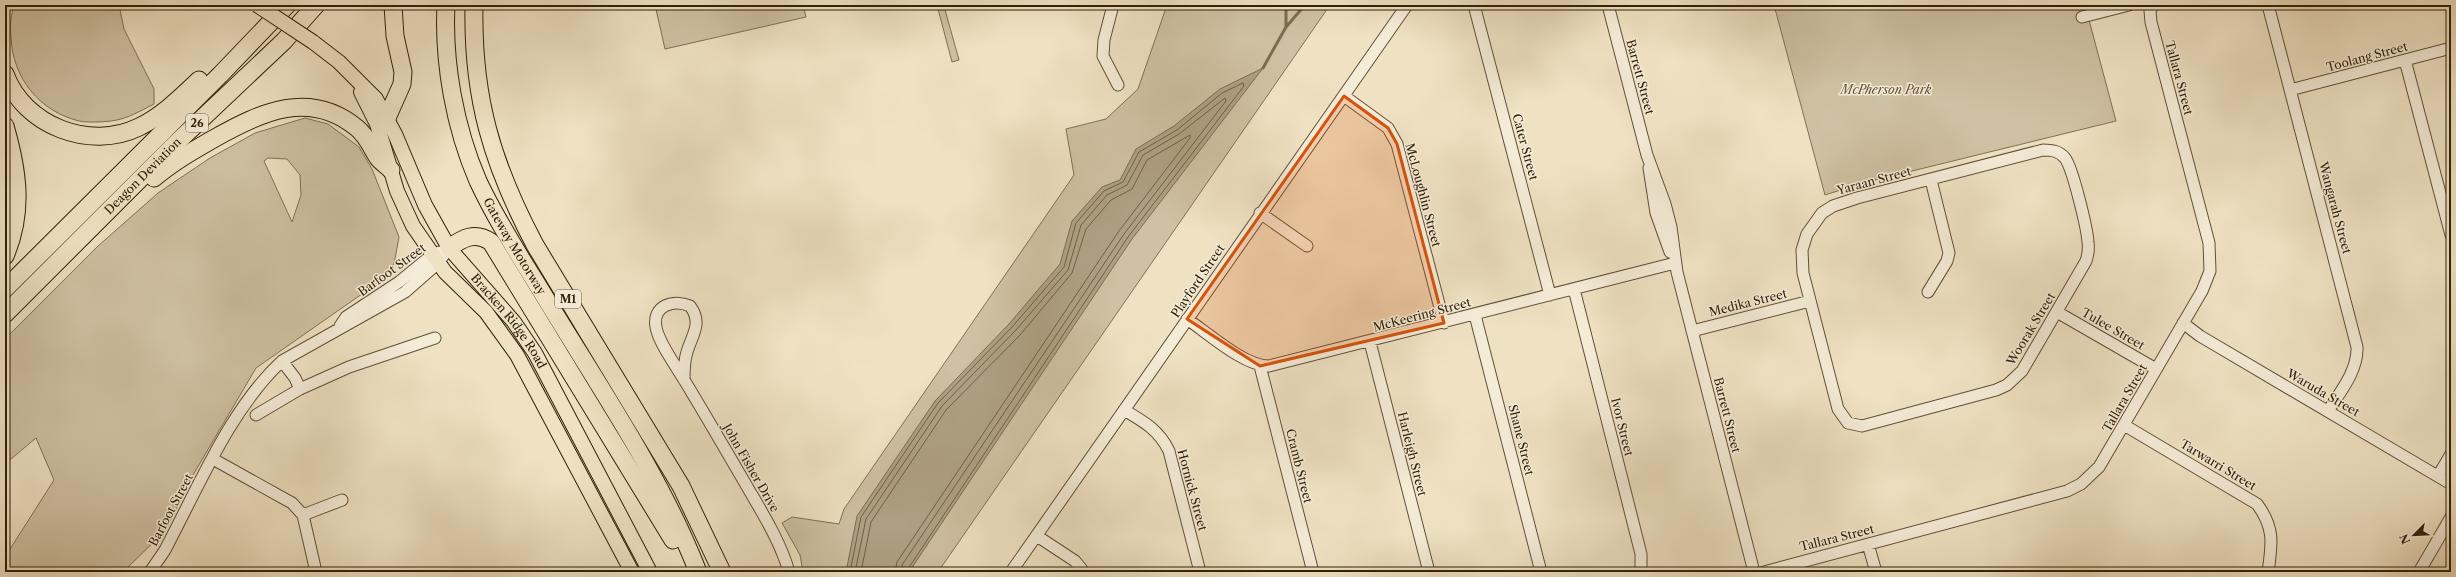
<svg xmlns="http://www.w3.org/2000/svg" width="2456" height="577" font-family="'Libre Caslon Text',serif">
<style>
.green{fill:#cfc1a3;stroke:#807056;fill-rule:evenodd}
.water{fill:#aea083;stroke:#7c6d52}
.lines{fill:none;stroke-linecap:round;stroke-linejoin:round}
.shore{stroke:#706046;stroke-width:1}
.stream{stroke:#7c6d52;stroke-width:3}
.minor-casing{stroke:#605037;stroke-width:13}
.major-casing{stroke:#312008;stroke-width:16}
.highway-casing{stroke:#312008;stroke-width:19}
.minor{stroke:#f5ecd8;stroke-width:11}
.major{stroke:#efe2c3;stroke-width:14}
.highway{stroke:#efe2c3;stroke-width:17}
.major-bridge-casing{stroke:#312008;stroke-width:16;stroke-linecap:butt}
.major-bridge{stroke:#efe2c3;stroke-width:14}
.marked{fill:#d6530c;fill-opacity:0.2;stroke:#d6530c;stroke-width:3;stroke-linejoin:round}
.labels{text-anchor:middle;stroke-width:3;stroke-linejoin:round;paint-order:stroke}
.shield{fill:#f5ecd8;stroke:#6c5d46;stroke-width:1}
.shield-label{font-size:11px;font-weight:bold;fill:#312008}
.street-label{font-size:12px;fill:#312008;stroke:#f5ecd8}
.park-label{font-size:12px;font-style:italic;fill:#605036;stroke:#f5ecd8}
</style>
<rect width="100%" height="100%" fill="#efe2c3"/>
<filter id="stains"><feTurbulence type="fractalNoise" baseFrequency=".005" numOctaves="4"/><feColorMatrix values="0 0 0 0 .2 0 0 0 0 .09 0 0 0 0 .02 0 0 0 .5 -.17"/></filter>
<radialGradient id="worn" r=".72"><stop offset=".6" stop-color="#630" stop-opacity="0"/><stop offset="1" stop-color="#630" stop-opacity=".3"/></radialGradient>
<!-- green -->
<path class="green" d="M15 5H119L124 29 154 89V104C144 109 132 116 121 119 111 122 89 123 79 121 39 111 13 78 11 38 10 27 10 15 15 5Z
M655 5H803L806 17 665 49Z
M937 5 944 6 959 60 952 62Z
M1167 5H1330L938 572H803L800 555 782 523 792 517 839 524 844 509 1074 175 1066 129 1106 119 1138 89Z
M1774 5H2085L2116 121 1859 184 1825 195Z
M305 118 328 124 359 147 372 169 399 237 394 264 382 280 256 368 193 475 165 531 123 572H5V557L54 480 36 438 5 464V339L97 247 158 193 210 158 255 133ZM268 158 287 159 300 175 301 195 292 222 264 161Z"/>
<!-- water -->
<path class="water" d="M1263 68 1132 239 909 572H846L857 516 935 401 1009 324 1060 264 1072 221 1102 187 1120 180 1136 149 1174 126 1220 89Z"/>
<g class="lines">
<!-- shore -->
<path class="shore" d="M850 572 861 517 938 403 1012 327 1064 267 1076 223 1104 191 1123 182 1139 152 1177 130 1222 93 1243 83 1244 86 1128 237 906 572
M855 572 866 519 942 406 1016 330 1068 270 1081 225 1107 195 1127 185 1143 155 1179 134 1225 98 1226 101 1124 234 902 565 901 572
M861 572 871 522 946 410 1020 335 1072 273 1086 229 1111 200 1132 189 1147 160 1190 135V138L1119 231 897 562 895 572"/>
<!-- stream -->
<path class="stream" d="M1286 27V5
M1263 68 1286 27 1305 5"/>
<!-- minor casing -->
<g class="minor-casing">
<path id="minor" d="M1113 5 1104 40 1103 56 1118 85
M1474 5 1550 295
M1608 5 1647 155 1665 204 1671 227 1677 272 1754 572
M2268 5 2357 347C2358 371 2340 392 2328 411
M2082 17 2129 5
M2405 60 2451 235
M2290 90 2451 48
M1344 96 1388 128 1397 144 1444 323
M2043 150C2052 150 2059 151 2065 158 2073 169 2087 228 2088 242 2089 249 2088 255 2086 261L2022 371 2007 385 1996 390 1862 426 1848 423 1838 409 1803 273 1802 250 1807 234 1822 213 1833 206 1857 198Z
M1649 168 1656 213 1670 252
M1260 213 1307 246
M1574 289 1641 554V572
M1928 292 1947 261 1949 253 1931 180
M2057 312 2156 369
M1475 315 1541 572
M1187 319C1208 333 1244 366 1269 366L1675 263
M2183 323 2200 336 2451 484
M340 326 346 317 399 282 432 255 439 252
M1692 331 1810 301
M1370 342 1429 572
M282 361 295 378 300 389
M1260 366 1313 572
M684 380C684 370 684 361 687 352 692 335 703 323 690 306 674 299 652 305 656 327 658 342 678 369 686 383 706 416 725 449 745 483 761 511 780 540 789 572
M1124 410C1143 421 1159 430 1169 451L1200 572
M256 415 300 389 349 367 435 338
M2124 425 2257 504C2275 528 2272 544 2268 572
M213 459 292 503 303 515 316 572
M2438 476 2451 454
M303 515 342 500
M1037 536 1075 561 1084 572
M1868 544 1876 572
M150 572 165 550C198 488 230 409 282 361L405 292 438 263 449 248
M1011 572 1407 5
M1764 572 2067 491 2081 484 2099 467 2202 291 2210 271 2209 243 2151 22 2150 11 2153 5
M2419 572 2451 517"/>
</g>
<!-- major casing -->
<g class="major-casing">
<g id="major">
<path id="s1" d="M313 42 339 62 376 99 395 134 425 205 449 248 514 322 535 353 650 572"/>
<path d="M361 92 377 124 397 191 413 226 445 272 486 312 517 355 632 572"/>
</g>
</g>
<!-- highway casing -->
<g class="highway-casing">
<g id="highway">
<path id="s2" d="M446 5C443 63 455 128 478 181 498 224 525 264 549 304 602 391 661 477 698 572"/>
<path d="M474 5C472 97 492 164 535 245L681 486 722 572"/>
<path d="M5 74C24 126 90 151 139 127 162 116 181 97 199 80"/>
<path d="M387 118 402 84 403 72 395 36 393 5"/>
<path d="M5 126C18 171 24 212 5 256"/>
<path d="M154 178C173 162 194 150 215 138 261 112 310 89 357 128 367 136 371 147 378 158 381 162 387 166 391 170"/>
<path d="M449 248C463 238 475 231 491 242L673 540"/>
<path d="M5 289 220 75 287 5"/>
<path id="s3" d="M5 314 174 145 284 41 316 5"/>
</g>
</g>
<!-- minor -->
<use href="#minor" class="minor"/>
<!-- major -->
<use href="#major" class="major"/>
<!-- highway -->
<use href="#highway" class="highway"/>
<!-- major-bridge casing -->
<g class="major-bridge-casing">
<path id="major-bridge" d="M257 5 313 42"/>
</g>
<!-- major-bridge -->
<use href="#major-bridge" class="major-bridge"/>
</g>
<!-- marked area -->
<path class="marked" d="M1344 96 1388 128 1397 144 1444 323 1260 366 1187 319Z"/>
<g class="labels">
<!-- shield labels -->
<g class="shield">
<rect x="186" y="114" width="22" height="18" rx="3"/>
<rect x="555" y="290" width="26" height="18" rx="3"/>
</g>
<g class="shield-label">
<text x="197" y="127">26</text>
<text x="568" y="303">M1</text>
</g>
<!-- street labels -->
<g class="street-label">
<text transform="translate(2367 57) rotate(-15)" y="4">Toolang Street</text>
<text transform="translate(1640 77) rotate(75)" y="4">Barrett Street</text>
<text transform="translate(2179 78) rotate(75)" y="4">Tallara Street</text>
<text transform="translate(1525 147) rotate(75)" y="4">Cater Street</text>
<text dy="4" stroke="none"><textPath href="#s3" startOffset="195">Deagon Deviation</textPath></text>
<text transform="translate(1874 181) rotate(-15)" y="4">Yaraan Street</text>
<text transform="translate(1423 195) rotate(75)" y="4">McLoughlin Street</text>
<text transform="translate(2335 208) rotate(75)" y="4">Wangarah Street</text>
<text dy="4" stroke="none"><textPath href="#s2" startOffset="255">Gateway Motorway</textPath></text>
<text transform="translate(392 270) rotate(-36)" y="4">Barfoot Street</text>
<text transform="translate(1198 281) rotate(-56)" y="4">Playford Street</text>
<text transform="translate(1748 303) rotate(-14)" y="4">Medika Street</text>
<text transform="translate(1422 315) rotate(-15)" y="4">McKeering Street</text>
<text dy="4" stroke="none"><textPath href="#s1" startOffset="346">Bracken Ridge Road</textPath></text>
<text transform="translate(2031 329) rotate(-59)" y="4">Woorak Street</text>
<text transform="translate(2113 329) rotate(30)" y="4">Tulee Street</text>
<text transform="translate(2323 393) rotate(30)" y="4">Waruda Street</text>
<text transform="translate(2125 398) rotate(-60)" y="4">Tallara Street</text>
<text transform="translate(1727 415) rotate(76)" y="4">Barrett Street</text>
<text transform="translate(1622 427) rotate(76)" y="4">Ivor Street</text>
<text transform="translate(1521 440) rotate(76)" y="4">Shane Street</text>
<text transform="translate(1412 454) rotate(76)" y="4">Harleigh Street</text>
<text transform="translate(2218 465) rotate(31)" y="4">Tarwarri Street</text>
<text transform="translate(1299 466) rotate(76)" y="4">Cramb Street</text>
<text transform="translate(751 468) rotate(60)" y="4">John Fisher Drive</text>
<text transform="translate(1192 490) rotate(75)" y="4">Hornick Street</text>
<text transform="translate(171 510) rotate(-62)" y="4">Barfoot Street</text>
<text transform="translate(1837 538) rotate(-14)" y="4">Tallara Street</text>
</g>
<!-- park labels -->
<g class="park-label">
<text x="1886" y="94">McPherson Park</text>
</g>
</g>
<!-- margin -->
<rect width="2456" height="577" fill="none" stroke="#efe2c3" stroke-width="20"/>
<rect x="6" y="6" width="2444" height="565" fill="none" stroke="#312008" stroke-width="2"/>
<rect x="10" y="10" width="2436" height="557" fill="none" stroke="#312008"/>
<!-- north arrow -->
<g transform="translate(2414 535) rotate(246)" stroke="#f5ecd8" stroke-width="3" paint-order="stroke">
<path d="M0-3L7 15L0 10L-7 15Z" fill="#312008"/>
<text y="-6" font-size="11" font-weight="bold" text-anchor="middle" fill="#312008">N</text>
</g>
<rect width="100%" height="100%" filter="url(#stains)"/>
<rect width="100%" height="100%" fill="url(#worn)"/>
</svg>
